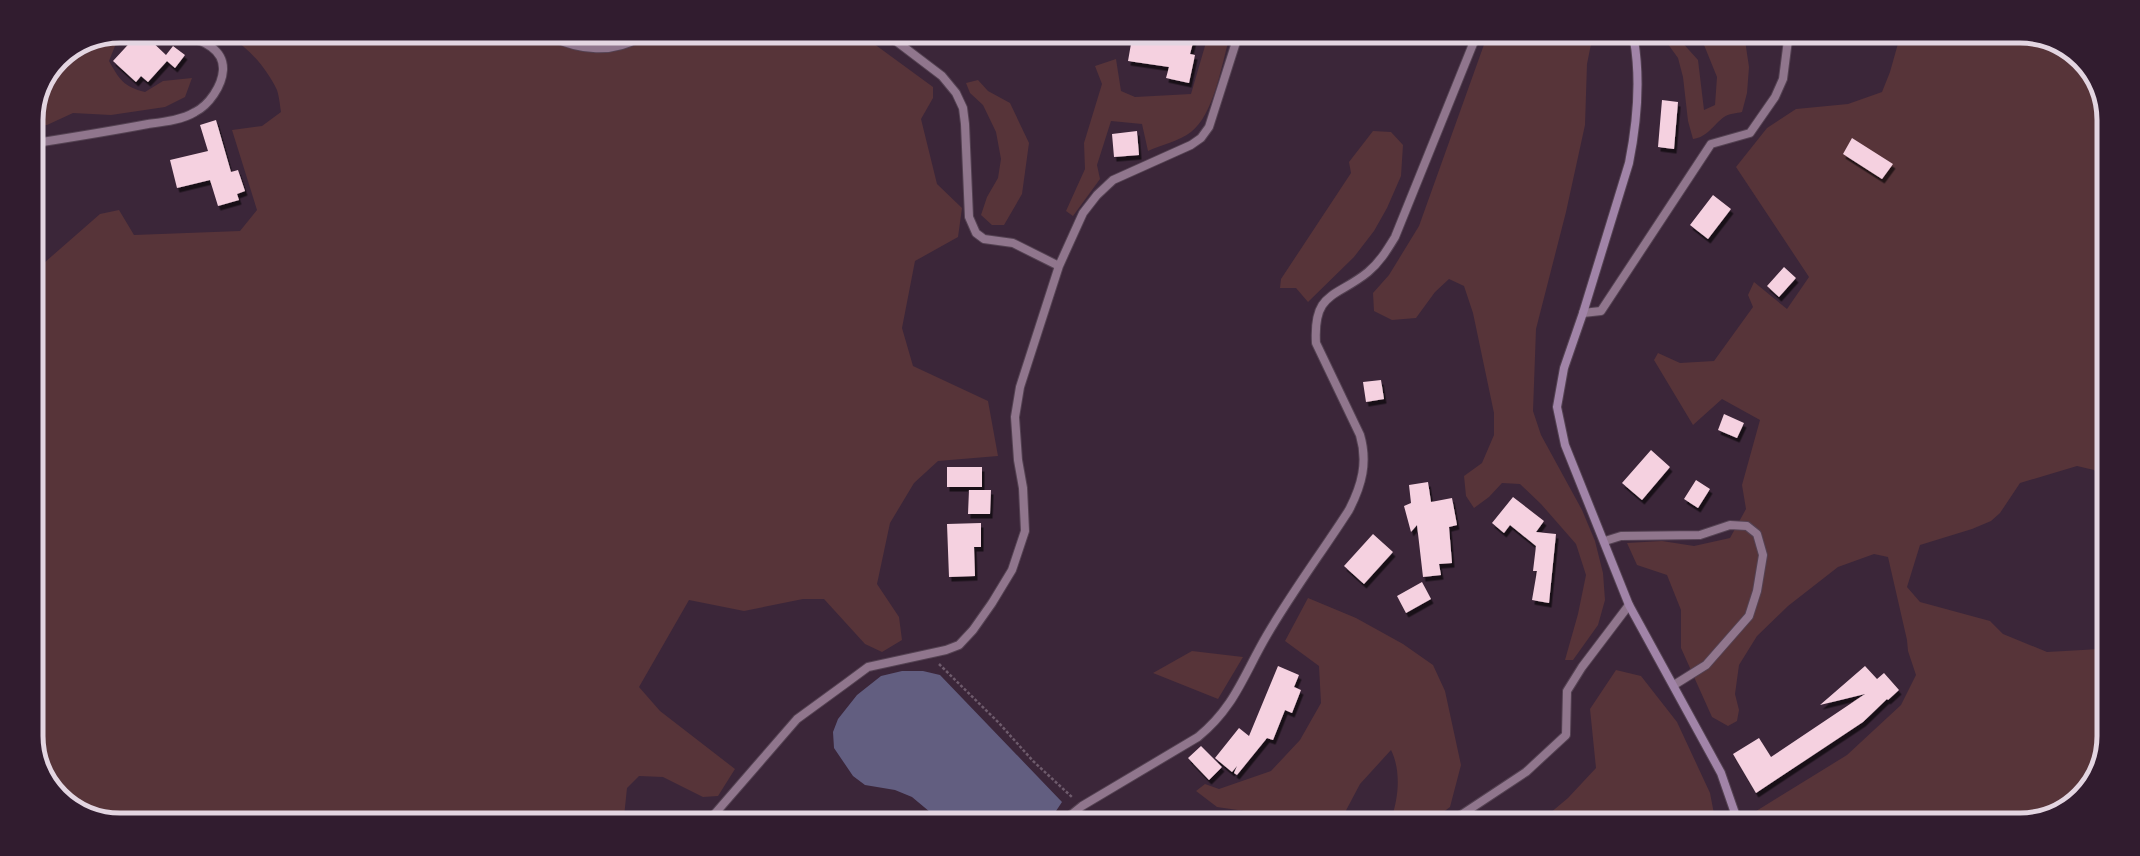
<svg xmlns="http://www.w3.org/2000/svg" width="2140" height="856" font-family="'Libre Baskerville',serif">
<style>
.green{fill:#573439}
.water{fill:#625e80}
.building{fill:#f5d1e0;filter:url(#shadow)}
.lines{fill:none;stroke-linecap:round;stroke-linejoin:round}
.lane-casing{stroke:#544252;stroke-width:10}
.street-casing{stroke:#544252;stroke-width:10}
.secondary-casing{stroke:#544252;stroke-width:10}
.path{stroke:#6e5b6c;stroke-width:2.5;stroke-dasharray:3 2;stroke-linecap:butt}
.lane{stroke:#90768d;stroke-width:8}
.street{stroke:#90768d;stroke-width:8}
.secondary{stroke:#a184a8;stroke-width:8}
.rim{fill:none;stroke:#e3d5e1;stroke-width:5}
</style>
<defs>
<filter id="shadow"><feDropShadow dx="2.5" dy="4.5" stdDeviation="0" flood-color="#0009"/></filter>
</defs>
<rect width="100%" height="100%" fill="#3b2639"/>
<!-- green -->
<path class="green" d="M119 36 109 61C119 79 124 87 145 92L163 81 192 78 185 97 165 107 111 115 73 113 47 125 36 126V115L42 88 61 60 88 42Z
M229 36 866 38 933 87V98L921 119 937 184 962 208 958 237 915 261 902 328 913 366 988 401 998 456 938 461 914 483 890 523 877 584 899 617 902 640 882 652 865 644 824 599H803L744 611 689 600 639 687 660 711 735 769 718 796 703 797 663 777 639 776 627 788 624 817 93 815 53 787 36 742V270L100 214 119 210 134 235 240 231 257 210 232 130 262 126 281 112C280 105 279 96 277 90 267 69 249 48 229 36Z
M1207 39H1229C1221 67 1214 114 1191 132 1179 141 1161 145 1148 151L1142 124 1111 121 1097 165 1100 179 1073 216 1066 211 1085 169 1084 143 1102 84 1095 66 1116 59 1121 91 1135 97 1191 94Z
M1486 39H1592L1587 64 1585 125 1566 212 1536 329 1533 411 1541 435 1582 510 1595 541 1603 573 1605 600 1598 625 1573 660H1565L1578 614 1586 575 1576 544 1541 504 1520 484 1502 483 1489 497 1474 508 1466 496 1464 476 1482 463 1494 435V413L1473 313 1464 286 1449 279 1435 292 1416 318 1392 320 1374 311 1373 293 1389 275 1419 226Z
M1665 40H1680L1698 60 1704 110 1715 105 1717 77 1702 40H1745L1749 67 1747 93 1742 112C1737 113 1728 114 1724 117 1713 125 1708 137 1693 139L1688 121 1683 77 1678 58Z
M1899 40 2047 41 2087 69 2104 114 2101 477 2094 470 2077 466 2020 483 2000 513 1991 521 1972 529 1920 545 1907 587 1920 602 1990 621 2003 634 2047 652 2100 649 2099 763 2071 803 2020 820 1755 819 1753 813 1847 755 1901 705 1916 675 1908 651 1907 640 1888 557 1874 554 1838 567 1788 606 1757 636 1739 665 1735 694 1739 710 1737 721 1728 726 1712 717 1681 648V610L1667 575 1637 565 1627 543 1662 541 1694 546 1730 538 1746 509 1742 485 1760 420 1722 399 1693 425 1654 360 1658 353 1680 363 1714 361 1753 307 1748 295 1754 282 1787 309 1809 277 1736 167 1767 128 1796 109 1848 104 1882 92 1890 72Z
M978 80 988 91 1010 103 1029 143 1022 194 1004 225H992L981 215 987 197 998 178 1001 159 996 132 983 105 970 93 966 83Z
M1373 131 1391 132 1403 145 1401 176 1387 208 1374 231 1354 257 1308 302 1296 288H1280L1281 279 1351 173 1349 162Z
M1308 598 1356 618 1403 644 1433 665 1445 691 1461 765 1450 807 1434 819H1391C1399 798 1401 770 1391 750L1360 784 1342 818H1265V814L1217 807 1196 791 1205 784 1219 789 1271 771 1300 740 1321 703 1319 666 1285 641Z
M1192 651 1243 657 1218 699 1153 673Z
M1616 670 1641 676 1677 722 1710 793 1715 819H1543L1568 798 1596 768 1590 709Z"/>
<!-- water -->
<path class="water" d="M902 671H923L940 675 1062 802 1054 814 999 818 936 817 912 797 895 790 865 785 853 776 834 748 833 732 838 719 857 695 881 676Z"/>
<!-- building -->
<path class="building" d="M136 36H146L166 55 173 46 185 55 175 68 167 61 148 82 141 76 136 82 113 61Z
M1132 38 1194 39 1190 54 1195 55 1189 83 1166 78 1169 67 1128 61Z
M1662 100 1678 102 1674 149 1658 147Z
M216 120 231 172 238 170 245 191 237 194 239 200 218 206 210 180 177 188 170 160 208 151 200 125Z
M1137 131 1139 155 1114 157 1112 134Z
M1852 138 1893 164 1882 179 1843 154Z
M1713 195 1731 209 1708 239 1690 225Z
M1784 267 1796 278 1779 297 1767 286Z
M1381 380 1384 399 1366 402 1363 382Z
M1724 414 1744 423 1737 438 1718 430Z
M1651 450 1670 467 1642 500 1622 483Z
M947 467H982V487H947Z
M1696 480 1710 489 1698 508 1684 499Z
M1428 482 1431 502 1452 498 1457 525 1449 527 1452 563 1439 564 1441 575 1423 577 1417 525 1411 532 1404 506 1411 503 1409 485Z
M969 490H991L990 514H968Z
M1513 497 1544 521 1536 532 1556 534 1549 603 1532 600 1537 571H1533L1536 546 1510 525 1504 533 1492 523Z
M981 523V547H974L975 576 949 577 947 524Z
M1373 534 1393 552 1364 584 1344 566Z
M1422 582 1431 599 1406 613 1397 596Z
M1278 666 1299 675 1294 687 1301 690 1292 713 1285 710 1273 740 1267 738 1237 775 1234 773 1237 766 1232 772 1215 758 1239 728 1249 736Z
M1865 666 1877 679 1884 673 1899 690 1888 700 1887 699 1863 722 1756 793 1733 754 1759 738 1771 757 1865 694 1820 705Z
M1201 746 1222 767 1209 780 1188 758Z"/>
<g class="lines">
<!-- lane casing -->
<g class="lane-casing">
<path id="lane" d="M1605 541 1621 536 1700 535 1730 525 1747 526 1757 534 1763 555 1757 591 1749 616 1706 665 1674 685"/>
</g>
<!-- street casing -->
<g class="street-casing">
<path id="street" d="M552 37C580 50 612 54 640 37
M892 38 942 76 956 93 963 108 965 124 969 217 976 233 984 239 1013 243 1059 266
M36 143C74 137 111 131 148 124 163 122 182 120 195 112 209 105 222 86 223 70 224 49 203 41 186 36
M1583 313 1601 311 1711 144 1750 133 1775 97 1783 79 1788 40
M712 817 797 719 845 684 868 667 946 650 959 645 973 630 992 603 1012 570 1025 531 1023 488 1018 460 1015 417 1020 387 1059 266 1083 213 1097 195 1113 180 1191 145 1201 138 1209 127 1237 39
M1067 818 1082 806 1198 737C1235 707 1244 674 1267 635 1292 592 1322 552 1349 510 1362 485 1368 462 1360 435L1316 343C1313 291 1336 298 1368 272 1380 262 1387 250 1395 237L1475 39
M1455 819 1526 772 1566 735 1567 691 1582 667 1629 605"/>
</g>
<!-- secondary casing -->
<g class="secondary-casing">
<path id="secondary" d="M1634 40C1641 81 1637 123 1629 163L1583 313 1564 368 1557 407 1565 445 1629 605 1721 773 1737 819"/>
</g>
<!-- path -->
<path class="path" d="M939 664 999 723 1033 761 1073 798"/>
<!-- lane -->
<use href="#lane" class="lane"/>
<!-- street -->
<use href="#street" class="street"/>
<!-- secondary -->
<use href="#secondary" class="secondary"/>
</g>
<!-- crop -->
<path d="M0 0H2140V856H0ZM120 43H2020A77 77 0 0 1 2097 120V736A77 77 0 0 1 2020 813H120A77 77 0 0 1 43 736V120A77 77 0 0 1 120 43Z" fill="#311c2f" fill-rule="evenodd"/>
<path class="rim" d="M120 43H2020A77 77 0 0 1 2097 120V736A77 77 0 0 1 2020 813H120A77 77 0 0 1 43 736V120A77 77 0 0 1 120 43Z"/>
</svg>
